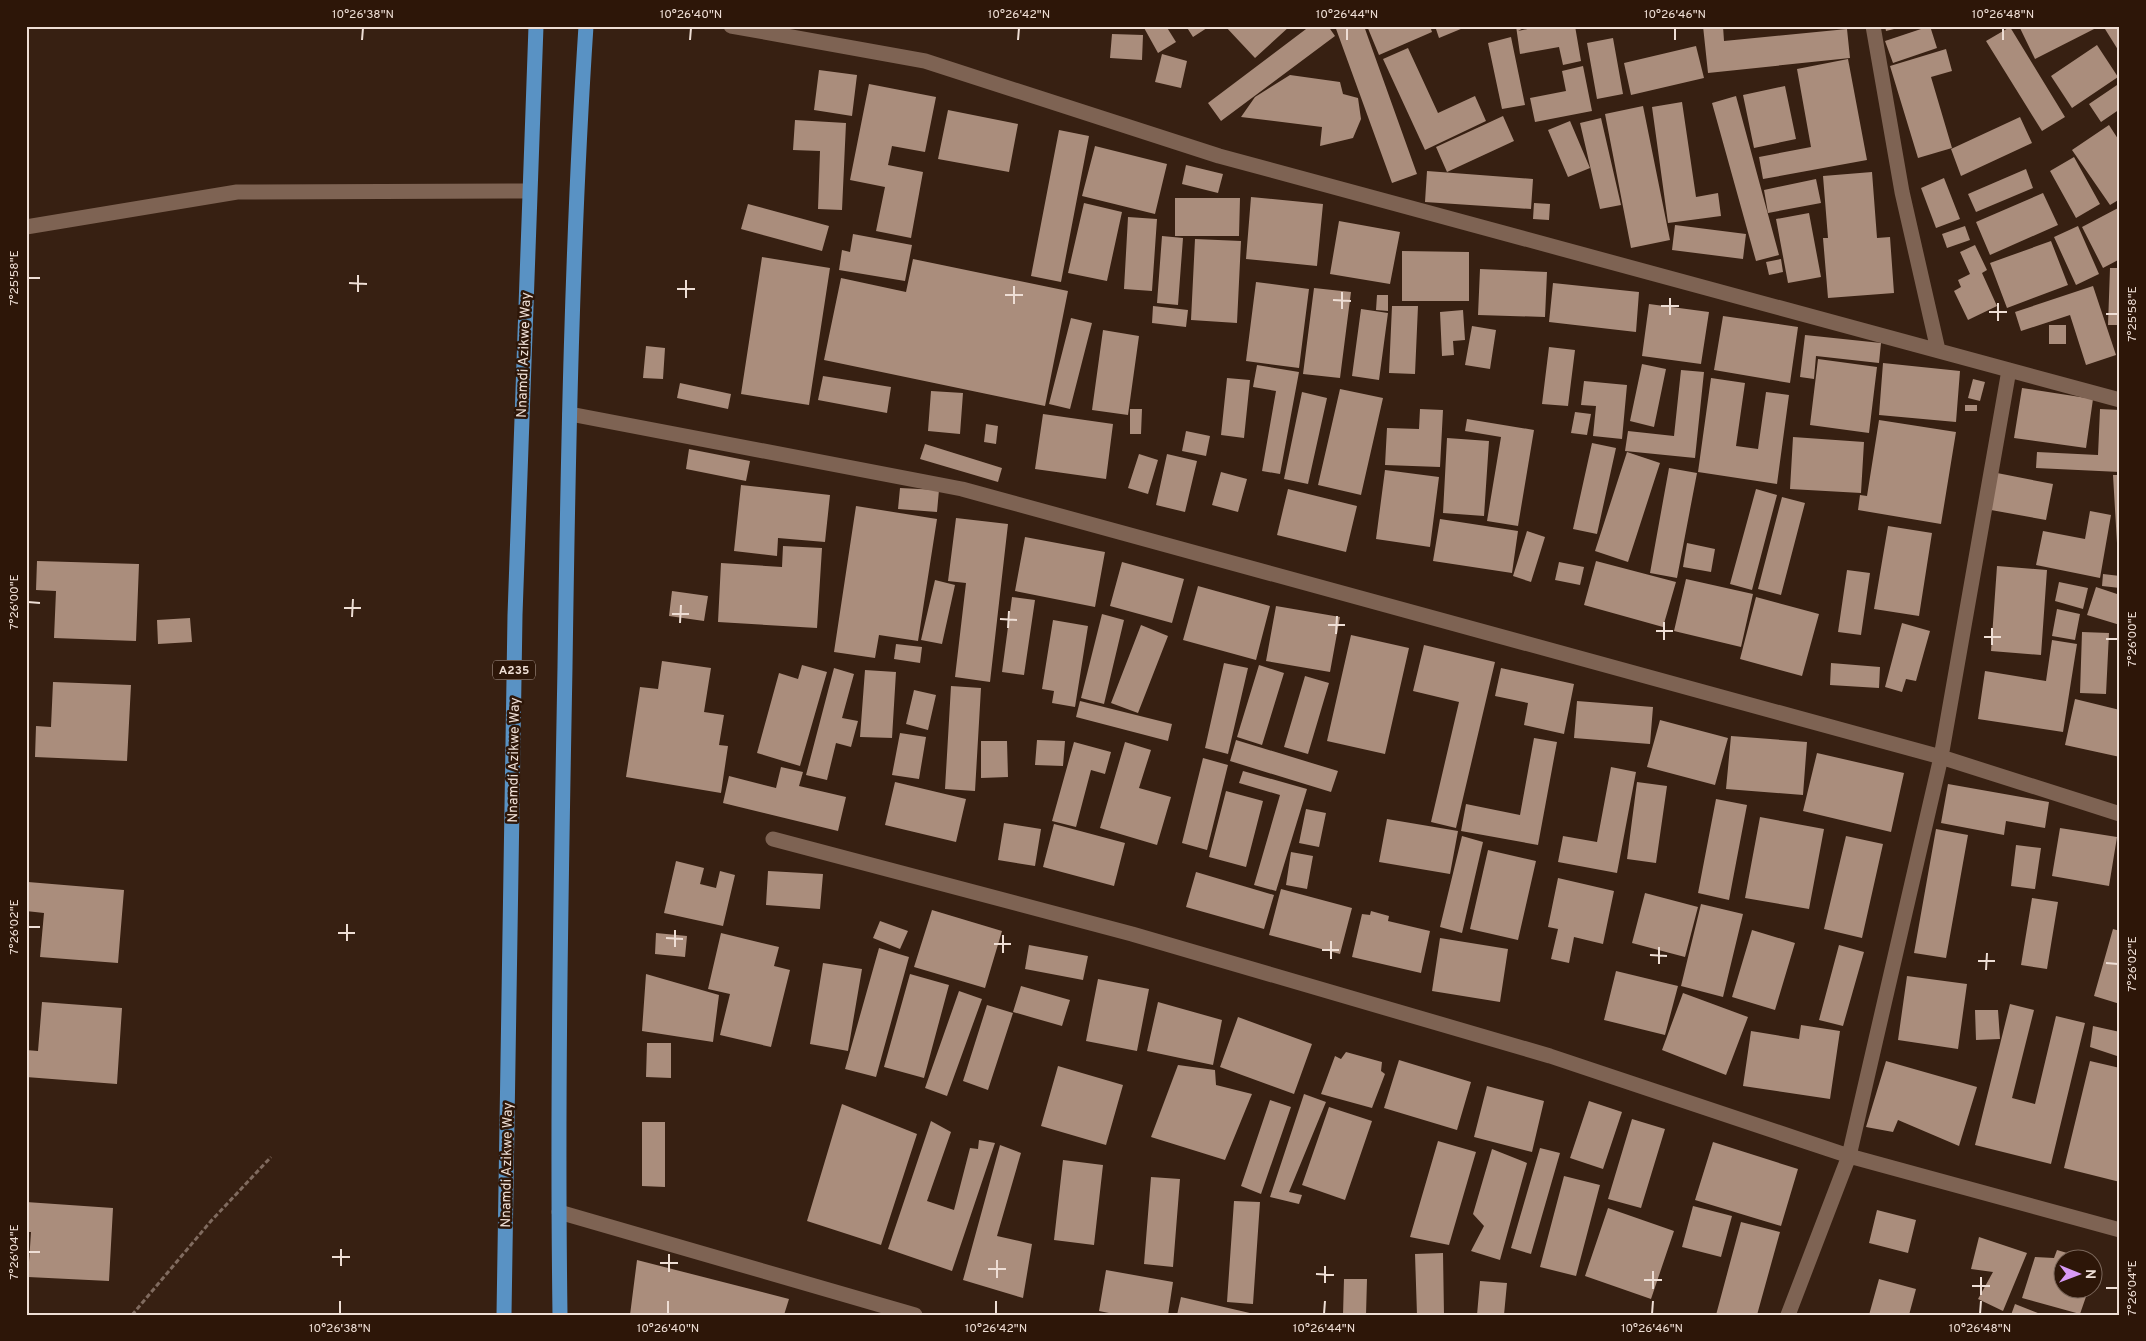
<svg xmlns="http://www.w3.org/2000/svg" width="2146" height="1341" font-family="Overpass,sans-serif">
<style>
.building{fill:#aa8d7c}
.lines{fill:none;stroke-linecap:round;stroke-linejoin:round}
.path{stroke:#806b5f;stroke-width:3;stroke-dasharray:5 2.5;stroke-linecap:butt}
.minor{stroke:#7e6353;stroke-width:15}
.trunk{stroke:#5992c4;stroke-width:15}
.ticks{fill:none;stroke:#eeded5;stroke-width:2}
.labels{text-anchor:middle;stroke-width:5;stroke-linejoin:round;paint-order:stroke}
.shield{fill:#2d1608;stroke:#b4a298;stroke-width:1}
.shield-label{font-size:12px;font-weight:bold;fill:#eeded5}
.street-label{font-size:14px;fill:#eeded5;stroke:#2d1608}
.neatline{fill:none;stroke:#eeded5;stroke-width:2}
.ticks-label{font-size:12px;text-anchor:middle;fill:#eeded5}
</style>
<rect width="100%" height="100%" fill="#372012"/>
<!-- building -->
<path class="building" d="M1143 26H1166L1176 42 1158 53Z
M1186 26H1210L1193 37Z
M1225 26H1290L1255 58Z
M1310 26H1328L1335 36 1221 121 1208 103Z
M1335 26H1364L1417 174 1392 183Z
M1367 26H1430L1432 32 1379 55Z
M1435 26H1468L1439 38Z
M1516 26H1527L1518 31 1542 26H1575L1581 61 1563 65 1559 47 1520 54Z
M1703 26H1723L1724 41 1847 29 1850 58 1708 73Z
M1885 26H1902V27L1886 31Z
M1930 26 1937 48 1893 63 1885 41Z
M2019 26H2100L2035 59Z
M2109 26H2120V53L2105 29Z
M2010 27 2065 117 2042 131 1986 41Z
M1112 34 1143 35 1142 60 1110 58Z
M1511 37 1525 105 1502 109 1488 43Z
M1613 38 1623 94 1597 99 1587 43Z
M2097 45 2118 77 2072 108 2051 76Z
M1696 46 1704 78 1631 95 1624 63Z
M1408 48 1438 113 1475 96 1486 121 1425 150 1383 59Z
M1946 49 1952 71 1931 77 1952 148 1918 158 1890 66Z
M1162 54 1187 61 1181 88 1155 82Z
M1848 59 1867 160 1763 179 1759 157 1811 147 1797 69Z
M1583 66 1592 111 1535 122 1530 98 1566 91 1562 71Z
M819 70 857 75 852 116 814 110Z
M1290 75 1340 82 1343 94 1358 98 1361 119 1353 138 1320 146 1322 127 1241 117 1255 97Z
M2120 83V109L2101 122 2089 104Z
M869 84 936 97 925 152 892 146 888 165 923 172 911 238 876 231 885 187 850 180Z
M1785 86 1796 139 1754 148 1743 95Z
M1736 96 1779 255 1756 261 1712 103Z
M1682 102 1696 197 1718 193 1721 216 1668 223 1652 107Z
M1643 106 1670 240 1631 248 1605 114Z
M948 110 1018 124 1009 172 938 159Z
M1503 116 1514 141 1447 172 1436 147Z
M2020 117 2032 143 1961 176 1951 149Z
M1601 118 1621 205 1600 209 1580 123Z
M795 120 846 123 842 210 818 209 820 151 793 150Z
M1570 121 1590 168 1568 177 1548 130Z
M2109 125 2120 142V199L2110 205 2072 150Z
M1059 130 1089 136 1061 282 1031 276Z
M1095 146 1167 164 1155 214 1082 196Z
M2074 157 2100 204 2076 218 2050 171Z
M1186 165 1223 174 1218 193 1182 184Z
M2026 169 2033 188 1976 212 1968 194Z
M1427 171 1533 179 1531 209 1425 202Z
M1872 172 1877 238 1890 237 1894 293 1828 298 1823 238H1828L1823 176Z
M1944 178 1960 219 1936 228 1921 188Z
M1816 179 1821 203 1768 213 1764 190Z
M2043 193 2058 225 1990 255 1976 222Z
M1251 197 1323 204 1317 266 1246 259Z
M1175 198H1240L1239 236H1175Z
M1084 203 1122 212 1107 281 1068 273Z
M1534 203 1550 204 1549 220 1533 219Z
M748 204 829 226 822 251 741 229Z
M2120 207V259L2103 268 2082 227Z
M1809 213 1821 277 1788 283 1776 219Z
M1128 217 1157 219 1152 291 1124 289Z
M1339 221 1400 232 1390 284 1330 274Z
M1675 225 1746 234 1743 259 1672 250Z
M1965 226 1970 240 1947 248 1942 234Z
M2078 226 2099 274 2076 285 2054 237Z
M853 234 912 245 905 281 839 270 842 250 850 252Z
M1162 236 1183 238 1178 305 1157 303Z
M1195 239 1241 241 1237 323 1191 320Z
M2051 241 2068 285 2007 308 1990 263Z
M1975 245 1987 270 1982 273 1997 306 1968 320 1954 291 1961 287 1958 280 1970 274 1960 252Z
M1402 251 1469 252V301H1402Z
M762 257 830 268 809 405 741 394Z
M913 259 1068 291 1045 406 824 360 841 278 906 292Z
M1781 259 1783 272 1769 275 1766 262Z
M2110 268H2120V325H2108Z
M1480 269 1547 272 1545 317 1478 315Z
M1256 282 1309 289 1299 368 1246 361Z
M1553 283 1639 292 1636 332 1549 322Z
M2093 286 2116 355 2086 365 2070 315 2021 331 2015 312Z
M1314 288 1351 292 1340 378 1303 374Z
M1377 295H1388V311L1376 310Z
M1649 304 1709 312 1701 364 1642 356Z
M1153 306 1188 310 1186 327 1152 323Z
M1392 306H1418L1415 374 1389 373Z
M1361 309 1388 313 1379 380 1352 376Z
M1463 310 1465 340 1453 341 1454 355 1442 356 1440 312Z
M1723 316 1798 327 1790 383 1714 370Z
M1071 318 1092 323 1070 409 1049 404Z
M2049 325H2066V344H2049Z
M1472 326 1496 330 1490 369 1465 365Z
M1103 330 1139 336 1128 415 1092 410Z
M1805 335 1881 343 1879 363 1816 356 1814 379 1800 377Z
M646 346 665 348 663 379 643 378Z
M1549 347 1575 350 1568 406 1542 404Z
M1818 359 1877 367 1869 433 1810 425Z
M1883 363 1960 371 1956 422 1879 415Z
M1642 364 1666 369 1654 427 1630 421Z
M1257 365 1299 372 1280 474 1262 471 1276 391 1253 387Z
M1681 370 1704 372 1695 458 1625 451 1628 431 1674 436Z
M823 376 891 387 887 413 818 400Z
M1227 378 1250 380 1244 438 1221 435Z
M1711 378 1745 383 1736 446 1758 449 1766 392 1789 395 1777 484 1698 472Z
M1973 379 1985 382 1980 401 1968 398Z
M1584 381 1627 385 1622 439 1593 436 1596 406 1581 405Z
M680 383 731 394 728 409 677 398Z
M2022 388 2093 399 2086 448 2014 438Z
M1340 389 1383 398 1361 495 1318 485Z
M931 391 963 393 960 434 928 431Z
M1302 392 1327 398 1308 484 1284 479Z
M1965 405H1977V411H1965Z
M1130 409H1142L1141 434H1130Z
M1420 409 1443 410 1440 467 1385 465 1387 428 1419 429Z
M2100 409 2120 410V472L2036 468 2037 452 2098 455Z
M1575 412 1591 414 1587 435 1571 433Z
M1043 414 1113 424 1106 479 1035 469Z
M1467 419 1534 430 1518 526 1487 521 1501 437 1465 431Z
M1879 420 1956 432 1941 524 1858 510 1860 495 1867 496Z
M986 424 998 426 996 444 984 442Z
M1186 431 1210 436 1206 456 1182 451Z
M1793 437 1864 442 1861 493 1790 489Z
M1447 438 1489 441 1484 516 1443 513Z
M1592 443 1616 448 1597 534 1573 529Z
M925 444 1002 468 998 482 920 459Z
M689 449 750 461 746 481 686 469Z
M1627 452 1660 463 1628 562 1595 551Z
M1139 454 1158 460 1148 494 1128 488Z
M1167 454 1197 461 1185 512 1156 505Z
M1669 468 1697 473 1677 578 1650 573Z
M1385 470 1439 477 1430 547 1376 539Z
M1221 472 1247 479 1238 512 1212 505Z
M1997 473 2053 484 2046 520 1991 510Z
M2113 475H2120V543H2117Z
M741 485 830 495 825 542 778 538 777 556 734 551Z
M900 488 939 490 937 512 898 509Z
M1288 489 1357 506 1346 552 1277 535Z
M1756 489 1777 495 1752 590 1730 584Z
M1782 497 1805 503 1781 595 1758 589Z
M856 506 937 519 918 641 879 635 875 658 834 652Z
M2090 511 2111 515 2100 578 2036 565 2043 531 2085 539Z
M956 518 1008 524 990 682 955 677 966 583 948 581Z
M1440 519 1518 531 1512 573 1433 561Z
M1888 526 1932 533 1919 616 1874 609Z
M1527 531 1545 537 1531 582 1513 576Z
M1025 537 1105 552 1095 607 1015 591Z
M1687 543 1715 549 1711 572 1683 567Z
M783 546 822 548 817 628 718 622 721 563 782 567Z
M37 561 139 564 136 641 54 638 56 591 36 590Z
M1596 561 1676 582 1663 627 1584 605Z
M1122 562 1184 579 1172 623 1110 606Z
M1559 562 1584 567 1580 585 1555 580Z
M1997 566 2047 570 2041 655 1991 651Z
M1847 570 1870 573 1861 635 1838 632Z
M2103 574 2120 576V588L2102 586Z
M1686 579 1753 594 1741 647 1674 631Z
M935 580 955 585 942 644 921 640Z
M2059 582 2088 588 2083 609 2055 601Z
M1198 586 1270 606 1256 660 1183 640Z
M2096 587 2120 595V625L2087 615Z
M672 591 708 596 704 621 669 616Z
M1012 597 1035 600 1024 675 1002 672Z
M1756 597 1819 614 1802 676 1740 659Z
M1276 606 1340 617 1330 672 1266 661Z
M2057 609 2080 614 2075 640 2052 636Z
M1102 614 1124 620 1104 704 1081 698Z
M190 618 192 642 158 644 157 620Z
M1053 620 1088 626 1075 707 1052 703 1054 691 1042 689Z
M1902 623 1930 631 1916 681 1906 679 1902 692 1885 687Z
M1141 625 1168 636 1138 713 1111 703Z
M2082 632 2109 633 2106 694 2080 693Z
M1351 635 1409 648 1385 754 1327 741Z
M2052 640 2077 644 2063 732 1978 719 1985 671 2046 681Z
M896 644 922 647 920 663 894 659Z
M1424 645 1495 662 1456 828 1431 822 1459 702 1413 691Z
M662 661 711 668 704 712 724 715 719 745 728 746 721 793 626 777 640 687 658 689Z
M1224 663 1248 668 1228 754 1205 748Z
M1831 663 1880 667 1879 688 1830 685Z
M802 665 827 672 800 766 757 753 779 673 798 679Z
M1259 665 1284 673 1262 745 1237 737Z
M834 668 854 674 842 718 858 721 851 747 836 743 827 780 806 775Z
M1501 668 1574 684 1564 734 1524 725 1528 703 1495 696Z
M865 670 896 672 892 738 860 737Z
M1305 676 1329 683 1308 754 1284 747Z
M53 682 131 685 127 761 35 757 36 726 51 727Z
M951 686 981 688 975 791 945 789Z
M914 690 936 695 928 730 906 724Z
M2075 699 2120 710V757L2065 745Z
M1080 701 1172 724 1168 741 1076 717Z
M1577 701 1653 707 1650 744 1574 738Z
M1660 720 1728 738 1715 785 1647 767Z
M900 733 926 737 919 779 892 775Z
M1731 736 1807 742 1803 795 1726 789Z
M1534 738 1557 742 1538 845 1461 831 1466 804 1520 815Z
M1037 740 1065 741 1063 766 1035 765Z
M1236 740 1338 771 1331 792 1230 761Z
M981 741H1007L1008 777 981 778Z
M1074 742 1111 752 1105 774 1091 770 1076 827 1052 821Z
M1125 742 1151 750 1139 788 1171 797 1157 845 1100 828Z
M1817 753 1904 773 1891 832 1803 811Z
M1203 758 1228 765 1207 850 1182 843Z
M781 767 803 772 799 786 846 797 838 831 723 803 729 776 776 788Z
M1611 767 1636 772 1617 873 1558 862 1563 836 1597 842Z
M1243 771 1307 789 1276 891 1254 885 1280 795 1239 783Z
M895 782 966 799 956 842 885 825Z
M1637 782 1667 786 1656 863 1627 859Z
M1948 784 2049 802 2045 828 2006 821 2004 835 1941 823Z
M1226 791 1263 801 1246 867 1209 857Z
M1716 799 1747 805 1729 900 1698 893Z
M1306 809 1326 813 1319 847 1299 843Z
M1760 817 1824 829 1809 909 1745 898Z
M1387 819 1458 831 1450 874 1379 862Z
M1004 823 1041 829 1035 866 998 860Z
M1054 824 1125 843 1114 886 1043 867Z
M2060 828 2117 837 2109 886 2052 876Z
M1936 829 1968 835 1946 958 1914 953Z
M1462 836 1483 842 1462 933 1440 927Z
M1846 836 1883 844 1862 938 1824 929Z
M2016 845 2041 848 2035 889 2011 886Z
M1488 850 1536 861 1518 940 1470 929Z
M1291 852 1313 856 1307 889 1286 885Z
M676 861 704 868 700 884 716 888 720 871 735 875 723 926 664 913Z
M768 871 823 874 820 909 766 905Z
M1196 872 1274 895 1264 929 1186 907Z
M1558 878 1614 891 1603 944 1574 937 1569 963 1551 959 1558 929 1548 927Z
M28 882 124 890 118 963 40 957 44 913 26 911Z
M1281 889 1352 908 1340 954 1269 935Z
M1645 893 1698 907 1685 957 1632 943Z
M2032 898 2058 902 2047 969 2021 965Z
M1701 904 1743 914 1723 997 1681 986Z
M932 910 1002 931 985 988 914 967Z
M1371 911 1389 916 1388 921 1430 931 1421 973 1352 957 1362 914 1370 915Z
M880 921 908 931 900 949 873 938Z
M2113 929 2120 931V1004L2094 996Z
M1752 930 1795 943 1775 1010 1732 997Z
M656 933 687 936 685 957 655 954Z
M721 933 779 947 774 966 790 970 771 1047 720 1035 730 994 708 989Z
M1440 938 1508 949 1500 1002 1432 991Z
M1029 945 1088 956 1083 980 1025 969Z
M1839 945 1864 952 1843 1026 1819 1020Z
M879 948 909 957 876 1077 845 1069Z
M823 963 862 969 848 1051 810 1044Z
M1616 971 1678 986 1665 1035 1604 1020Z
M646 974 719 995 713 1042 642 1031Z
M910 974 949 985 924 1078 884 1067Z
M1907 976 1967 984 1958 1049 1898 1040Z
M1098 979 1149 989 1137 1051 1086 1041Z
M1021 986 1070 1000 1062 1026 1013 1012Z
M959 991 982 999 947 1096 925 1088Z
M1683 993 1748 1017 1726 1075 1662 1050Z
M42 1002 122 1008 117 1084 26 1077V1050L38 1051Z
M1158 1002 1222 1020 1213 1065 1147 1051Z
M2010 1004 2034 1010 2012 1098 2035 1104 2056 1016 2085 1023 2051 1164 1975 1145Z
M987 1005 1013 1013 988 1090 963 1081Z
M1975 1010H1998L2000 1039 1976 1040Z
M1238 1017 1312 1044 1294 1094 1220 1067Z
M1801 1025 1840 1031 1830 1099 1743 1086 1751 1031 1799 1039Z
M2093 1026 2120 1032V1057L2090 1047Z
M647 1043H671V1078L646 1077Z
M1346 1052 1382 1062 1381 1071 1385 1074 1372 1108 1321 1094 1335 1056 1341 1059Z
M1399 1060 1471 1082 1457 1130 1384 1108Z
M1886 1061 1977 1087 1959 1146 1898 1120 1893 1132 1866 1127Z
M2090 1061 2120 1068V1182L2064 1168Z
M1178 1065 1215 1070 1216 1085 1252 1094 1225 1160 1151 1137Z
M1058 1066 1123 1085 1106 1145 1041 1126Z
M1487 1086 1544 1101 1532 1152 1474 1137Z
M1304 1094 1326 1102 1289 1192 1302 1195 1299 1204 1270 1197Z
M1270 1100 1291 1107 1261 1194 1241 1186Z
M1589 1101 1622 1112 1603 1169 1570 1158Z
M842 1104 917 1134 881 1245 807 1221Z
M1329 1107 1372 1121 1345 1200 1302 1185Z
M1632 1119 1665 1129 1641 1208 1608 1199Z
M931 1121 951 1132 927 1201 954 1210 970 1148 978 1149 979 1140 995 1143 952 1271 888 1249Z
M642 1122H665V1187L642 1186Z
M1438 1141 1476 1152 1449 1245 1410 1237Z
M1713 1142 1798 1169 1781 1226 1695 1200Z
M1000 1145 1021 1153 997 1236 1032 1244 1023 1298 963 1280Z
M1540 1148 1560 1153 1531 1254 1511 1248Z
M1492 1149 1527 1163 1500 1260 1471 1251 1484 1226 1473 1214Z
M1063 1160 1103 1165 1094 1245 1054 1240Z
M1564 1176 1600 1185 1576 1276 1540 1267Z
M1151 1177 1180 1179 1173 1267 1144 1264Z
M1234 1201 1260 1202 1253 1304 1227 1302Z
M26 1202 113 1208 109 1281 28 1277 31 1232H26Z
M1693 1206 1732 1216 1721 1257 1682 1247Z
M1608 1208 1674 1231 1651 1299 1585 1276Z
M1877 1210 1916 1220 1908 1253 1869 1243Z
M1741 1222 1780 1232 1757 1315H1716Z
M1979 1237 2027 1253 2003 1311 1978 1299 1993 1272 1971 1269Z
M2057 1250 2074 1255 2073 1258H2064V1288H2089L2080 1314 2022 1298 2035 1257 2054 1258Z
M1443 1253 1444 1315H1417L1415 1254Z
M637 1260 789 1299 784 1315H630Z
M1106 1270 1173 1282 1168 1315H1119L1099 1311Z
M1344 1279H1367L1366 1315H1343Z
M1879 1279 1916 1289 1909 1315H1869Z
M1480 1281 1507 1283 1504 1315H1477Z
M1181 1297 1254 1314V1315H1177Z
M2015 1304 2043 1315H2011Z"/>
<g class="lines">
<!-- path -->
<path class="path" d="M132 1315 211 1221 271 1157"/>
<!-- minor -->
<path class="minor" d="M731 26 925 61 1219 156 2120 400
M1873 26 1902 192 1938 350
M26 227 237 192 529 191
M570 414 962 489 1941 757 2120 814
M773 839 1132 934 1550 1056 1849 1156 2120 1230
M559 1212 915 1315
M1788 1315 1849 1156 1941 757 2009 370"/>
<!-- trunk -->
<path class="trunk" d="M504 1315 515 615 536 26
M560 1315C557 1099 561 883 565 667 568 454 572 239 586 26"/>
</g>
<!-- ticks -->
<path class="ticks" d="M362 40 363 28M690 40 691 28M1018 40 1019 28M1347 40V28M1675 40V28M2003 40V28M28 278H40M349 283 367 284M677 289H695M358 292V275M1005 295H1023M686 298V280M1333 300 1351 301M1014 304V286M1661 306H1679M1342 309V292M1989 312H2007M2106 314H2118M1670 315V298M1998 321V303M28 602 40 603M344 608H361M672 614H689M352 617 353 599M1000 619 1017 620M680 623 681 605M1328 625H1345M1008 628 1009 611M1656 631H1673M1336 634 1337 616M1984 637H2001M2106 639H2118M1664 640V622M1992 645V628M28 927H40M338 933H355M666 938 683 939M347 941V924M994 944H1011M675 947V930M1322 950H1339M1003 953V935M1650 955 1667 956M1331 959V941M1978 961H1995M2106 963 2118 964M1659 964V947M1986 970 1987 953M28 1252H40M332 1257H350M660 1263H678M341 1266V1249M988 1269H1006M669 1272V1254M1316 1274 1334 1275M997 1278V1260M1644 1280H1662M1325 1283V1266M1972 1286H1990M2106 1288H2118M1653 1289V1271M1981 1295V1277M340 1314V1301M668 1314V1301M996 1314V1301M1324 1314 1325 1301M1652 1314 1653 1301M1980 1314 1981 1301"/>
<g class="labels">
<!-- shield labels -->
<rect class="shield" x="493" y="660.5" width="42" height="19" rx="4"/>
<g class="shield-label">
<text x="514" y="674">A235</text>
</g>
<!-- street labels -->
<g class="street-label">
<text transform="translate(523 355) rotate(-88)" y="5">Nnamdi Azikwe Way</text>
<text transform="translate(513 760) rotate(-89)" y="5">Nnamdi Azikwe Way</text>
<text transform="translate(506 1165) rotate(-89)" y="5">Nnamdi Azikwe Way</text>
</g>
</g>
<!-- border -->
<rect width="2146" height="1341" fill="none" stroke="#2d1608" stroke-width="55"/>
<!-- north arrow -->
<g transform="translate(2078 1274) rotate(91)"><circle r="24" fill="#2d1608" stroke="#7a665a"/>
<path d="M0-4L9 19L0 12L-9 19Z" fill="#d99af7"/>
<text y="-8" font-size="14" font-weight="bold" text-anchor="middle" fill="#eeded5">N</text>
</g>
<rect x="28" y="28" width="2090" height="1286" class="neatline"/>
<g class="ticks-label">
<text x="363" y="18">10°26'38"N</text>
<text x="691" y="18">10°26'40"N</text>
<text x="1019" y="18">10°26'42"N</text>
<text x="1347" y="18">10°26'44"N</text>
<text x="1675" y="18">10°26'46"N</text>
<text x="2003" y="18">10°26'48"N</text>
<text transform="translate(14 278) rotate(-90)" y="4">7°25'58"E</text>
<text transform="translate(2132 314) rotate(-90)" y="4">7°25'58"E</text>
<text transform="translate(14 602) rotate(-90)" y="4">7°26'00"E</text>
<text transform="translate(2132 639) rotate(-90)" y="4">7°26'00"E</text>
<text transform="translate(14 927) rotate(-90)" y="4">7°26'02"E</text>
<text transform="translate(2132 964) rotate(-90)" y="4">7°26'02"E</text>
<text transform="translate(14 1252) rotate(-90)" y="4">7°26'04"E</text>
<text transform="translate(2132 1288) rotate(-90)" y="4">7°26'04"E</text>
<text x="340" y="1332">10°26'38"N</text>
<text x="668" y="1332">10°26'40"N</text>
<text x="996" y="1332">10°26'42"N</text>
<text x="1324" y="1332">10°26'44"N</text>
<text x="1652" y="1332">10°26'46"N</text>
<text x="1980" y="1332">10°26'48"N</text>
</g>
</svg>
